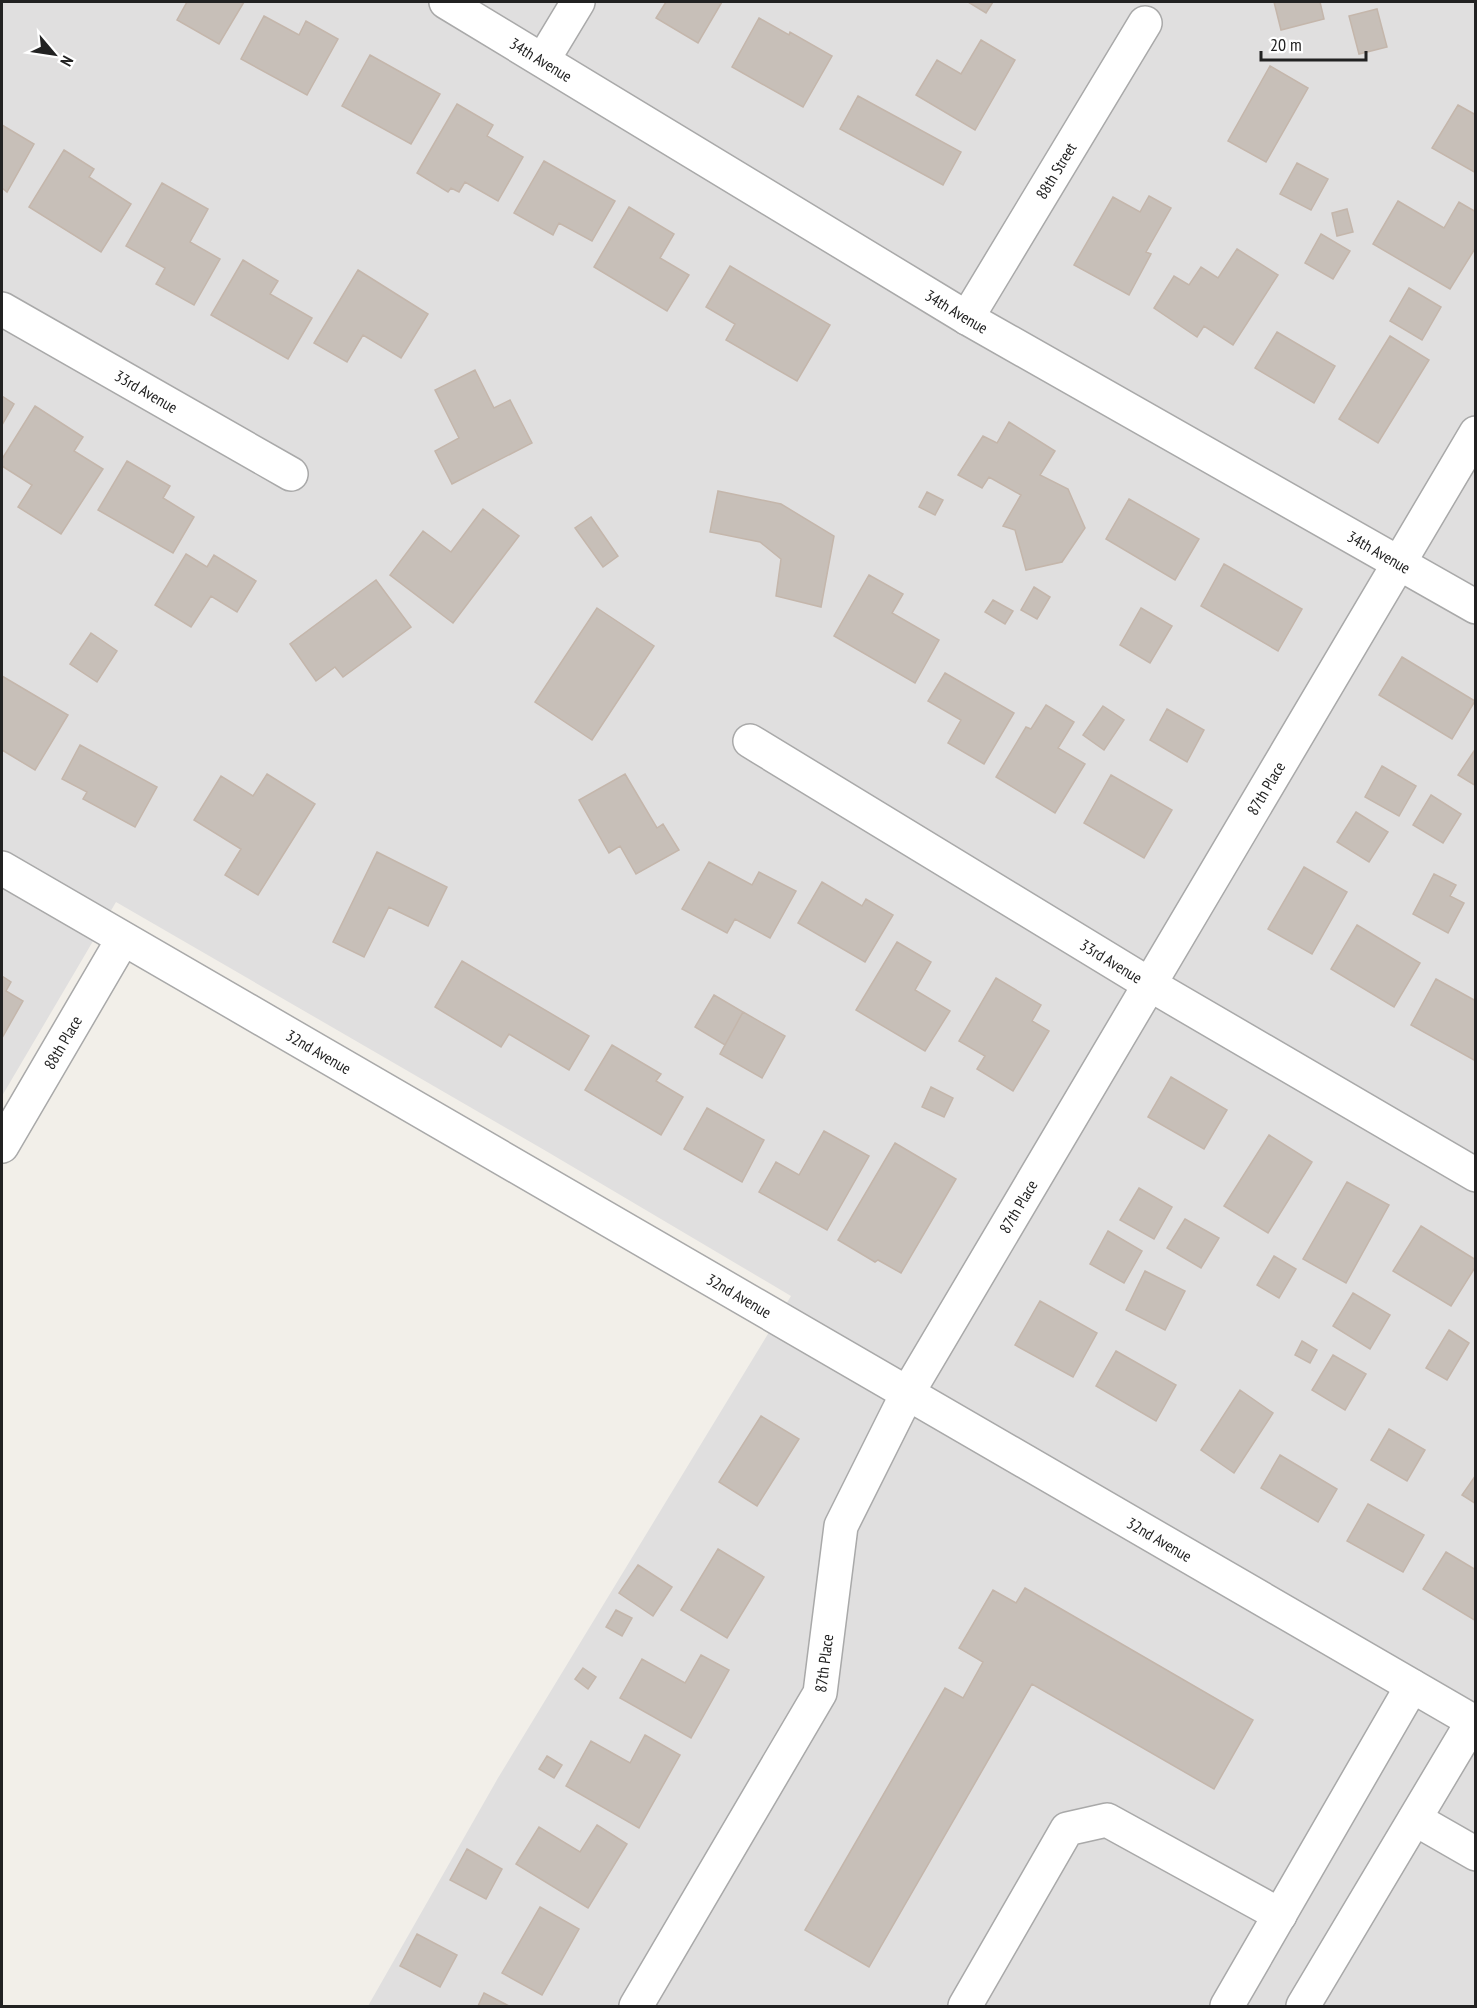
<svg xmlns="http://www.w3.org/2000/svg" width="1477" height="2008" font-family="'PT Sans Narrow',sans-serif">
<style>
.residential{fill:#e0dfdf}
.building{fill:#c7bfb8;stroke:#c4b6ab;stroke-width:1.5}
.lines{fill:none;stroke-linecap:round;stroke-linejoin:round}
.minor-casing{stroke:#a9a9a9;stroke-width:36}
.minor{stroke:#fff;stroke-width:33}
.labels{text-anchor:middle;stroke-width:5;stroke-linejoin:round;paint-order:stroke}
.street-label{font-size:16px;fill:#222;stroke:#fff}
</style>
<rect width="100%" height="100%" fill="#f2efe9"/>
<!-- residential -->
<path class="residential" d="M2 2H1475V2006H368L498 1778 791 1296 546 1151 116 902 2 1096Z"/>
<!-- building -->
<path class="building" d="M187 2H244L219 44 177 20Z
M666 2H722L698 43 656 18Z
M968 2H993L986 13Z
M1274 2H1320L1324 19 1281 30Z
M1377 9 1387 47 1359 54 1349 16Z
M264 16 299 35 306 21 338 39 307 95 241 59Z
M759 18 789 35 790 32 832 56 803 107 732 67Z
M981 40 1015 60 975 130 916 95 937 60 961 74Z
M370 55 440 94 411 144 342 106Z
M1270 66 1308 88 1266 162 1228 141Z
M858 96 961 152 943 185 840 129Z
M457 104 493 125 487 136 523 157 498 201 465 182 459 192 451 188 448 192 417 173Z
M1458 105 1476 115V173L1432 148Z
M2 125 34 144 7 192 2 188Z
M64 150 94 169 89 177 131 204 101 252 29 207Z
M544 161 615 201 592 241 559 223 553 235 514 213Z
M1297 163 1328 179 1311 210 1280 194Z
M162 183 208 209 190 242 220 259 194 305 156 284 165 268 126 246Z
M1149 196 1171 208 1146 252 1151 254 1129 295 1074 265 1113 197 1140 212Z
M1398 201 1444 228 1459 202 1476 212V247L1450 289 1373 244Z
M629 207 674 234 660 258 689 275 667 311 594 267Z
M1347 209 1353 232 1337 236 1332 213Z
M1321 234 1350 251 1333 279 1305 263Z
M1237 249 1278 275 1233 345 1204 326 1197 337 1154 308 1174 276 1189 285 1201 267 1218 278Z
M243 260 278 281 270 294 312 318 288 359 211 315Z
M730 266 830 325 797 381 726 340 735 324 706 307Z
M358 270 428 314 401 358 363 335 347 362 314 343Z
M1409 288 1441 307 1422 340 1390 321Z
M1277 332 1335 366 1314 403 1255 368Z
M1390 336 1429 360 1378 443 1339 419Z
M475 370 494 408 510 400 532 443 452 484 435 451 459 438 435 390Z
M2 396 14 404 2 425Z
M35 406 83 437 74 451 103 469 61 534 18 507 32 485 2 466V459Z
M1009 422 1055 451 1040 475 1068 489 1085 528 1062 562 1026 570 1015 530 1003 526 1021 495 989 477 982 488 958 475 983 436 997 443Z
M127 461 170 486 163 498 194 517 173 553 98 510Z
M718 491 781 504 834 536 821 607 776 596 781 559 760 542 710 532Z
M927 492 943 500 935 515 919 507Z
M1129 499 1199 539 1175 580 1106 539Z
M483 509 519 536 453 623 390 575 423 531 451 552Z
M591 517 618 556 603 567 575 528Z
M186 554 207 567 214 555 256 581 237 612 211 596 191 627 155 605Z
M1224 564 1302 609 1278 651 1201 606Z
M869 575 903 594 892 613 939 640 915 683 834 636Z
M376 580 411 627 343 677 335 667 316 681 290 644Z
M1034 587 1050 597 1037 619 1021 610Z
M993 600 1013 611 1005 624 985 612Z
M597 608 654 646 592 740 535 702Z
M1141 608 1172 626 1150 663 1120 645Z
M91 633 117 651 97 682 70 664Z
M1402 657 1475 701 1452 739 1379 695Z
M945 673 1014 713 984 764 948 743 961 720 928 701Z
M2 676 68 715 35 770 2 750Z
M1046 705 1074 722 1058 748 1085 764 1055 813 996 777 1026 727 1031 729Z
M1103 706 1124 720 1104 750 1083 735Z
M1167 709 1204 730 1187 762 1150 740Z
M80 745 157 787 135 827 83 799 87 792 62 779Z
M1476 748V786L1458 775Z
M1382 766 1416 786 1399 816 1365 797Z
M267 774 315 804 258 895 225 875 241 849 194 820 221 776 253 796Z
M625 774 657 828 663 824 679 850 636 874 620 846 609 853 579 800Z
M1111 775 1172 810 1144 858 1084 823Z
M1431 795 1461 814 1443 843 1413 825Z
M1356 812 1388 832 1369 862 1337 842Z
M377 852 447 887 428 926 389 907 364 957 333 942Z
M709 862 752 885 759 872 796 891 770 938 735 919 727 933 682 909Z
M1304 867 1347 892 1312 954 1268 929Z
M1434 874 1456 885 1450 896 1464 903 1448 933 1413 914Z
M822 882 862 906 866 899 893 915 865 962 798 923Z
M1357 925 1420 963 1394 1007 1331 969Z
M897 942 931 962 915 990 950 1011 925 1051 856 1010Z
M462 961 589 1036 569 1070 509 1034 501 1047 435 1007Z
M2 976 11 982 6 991 23 1001 2 1038Z
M996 978 1041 1005 1032 1021 1049 1031 1013 1091 977 1069 985 1056 959 1041Z
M1436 979 1476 1001V1057L1474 1060 1411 1025Z
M714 995 743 1012 725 1045 695 1027Z
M743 1012 785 1036 762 1078 720 1054Z
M612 1045 661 1074 656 1081 683 1097 661 1135 585 1090Z
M1171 1077 1227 1110 1204 1149 1148 1117Z
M931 1087 953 1098 944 1117 922 1107Z
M707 1108 764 1140 742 1182 684 1149Z
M824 1131 869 1156 827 1230 759 1192 776 1162 799 1175Z
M1269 1135 1312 1162 1268 1233 1224 1206Z
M895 1143 956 1179 901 1273 878 1260 875 1262 838 1240Z
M1347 1182 1389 1205 1346 1283 1303 1259Z
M1139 1188 1172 1207 1154 1239 1120 1220Z
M1185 1219 1219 1238 1201 1268 1167 1248Z
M1421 1226 1476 1260V1266L1451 1306 1393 1271Z
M1108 1231 1142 1251 1124 1283 1090 1264Z
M1274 1256 1296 1269 1279 1298 1257 1285Z
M1145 1271 1185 1291 1165 1330 1126 1310Z
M1353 1293 1390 1315 1370 1349 1333 1326Z
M1040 1301 1097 1333 1073 1377 1015 1345Z
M1449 1330 1469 1343 1447 1380 1426 1368Z
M1302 1341 1317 1350 1310 1363 1295 1355Z
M1116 1351 1176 1385 1156 1421 1096 1386Z
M1333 1355 1366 1374 1345 1410 1312 1390Z
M1240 1390 1273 1413 1234 1473 1201 1450Z
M761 1416 799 1439 757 1506 719 1482Z
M1389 1429 1425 1450 1407 1481 1371 1460Z
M1280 1455 1337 1489 1318 1522 1261 1488Z
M1476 1475V1504L1462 1495Z
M1368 1504 1424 1535 1403 1572 1347 1541Z
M718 1549 764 1577 727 1638 681 1610Z
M1446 1552 1476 1570V1621L1423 1589Z
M638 1565 672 1587 653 1616 619 1593Z
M1025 1588 1253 1720 1214 1789 1032 1684 869 1967 805 1930 945 1688 963 1698 983 1662 959 1648 993 1590 1016 1603Z
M616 1610 632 1618 622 1636 606 1627Z
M701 1655 729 1670 691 1738 620 1698 642 1659 685 1683Z
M583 1668 596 1677 588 1689 575 1679Z
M645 1735 680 1755 639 1828 566 1786 591 1741 630 1763Z
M547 1756 562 1765 554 1778 539 1769Z
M597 1825 627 1844 588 1908 516 1864 539 1827 580 1852Z
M467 1849 502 1869 486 1899 450 1880Z
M540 1907 579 1929 542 1995 502 1973Z
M417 1934 457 1955 440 1987 400 1966Z
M484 1993 509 2006H478Z"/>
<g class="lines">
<!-- minor casing -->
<g class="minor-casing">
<g id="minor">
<path id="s1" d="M446 2 967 318 1476 607"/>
<path d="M543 60 578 2"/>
<path id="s2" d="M2 309 291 474"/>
<path id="s3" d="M967 318 1145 23"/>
<path id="s4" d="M750 741 1149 984 1476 1175"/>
<path id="s5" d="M2 868 1476 1723"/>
<path id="s6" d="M2 1146 123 939"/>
<path d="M1415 1819 1476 1854"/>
<path id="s7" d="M636 2006 820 1693 841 1526 907 1394 1476 433"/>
<path d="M965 2006 1067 1829 1107 1820 1280 1915"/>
<path d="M1227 2006 1412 1686"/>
<path d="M1303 2006 1473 1721"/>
</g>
</g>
<!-- minor -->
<use href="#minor" class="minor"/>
</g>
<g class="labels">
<!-- street labels -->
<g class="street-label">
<text dy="6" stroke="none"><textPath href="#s1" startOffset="111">34th Avenue</textPath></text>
<text dy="6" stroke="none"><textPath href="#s3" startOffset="172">88th Street</textPath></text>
<text dy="6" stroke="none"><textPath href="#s1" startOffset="597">34th Avenue</textPath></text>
<text dy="6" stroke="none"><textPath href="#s2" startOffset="166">33rd Avenue</textPath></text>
<text dy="6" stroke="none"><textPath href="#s1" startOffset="1083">34th Avenue</textPath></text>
<text dy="6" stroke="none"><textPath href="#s7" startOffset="1383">87th Place</textPath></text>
<text dy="6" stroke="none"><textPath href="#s4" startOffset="423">33rd Avenue</textPath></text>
<text dy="6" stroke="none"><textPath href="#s6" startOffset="120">88th Place</textPath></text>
<text dy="6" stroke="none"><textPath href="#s5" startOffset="366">32nd Avenue</textPath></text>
<text dy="6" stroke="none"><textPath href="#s7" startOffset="897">87th Place</textPath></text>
<text dy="6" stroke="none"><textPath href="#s5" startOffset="852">32nd Avenue</textPath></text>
<text dy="6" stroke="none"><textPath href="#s5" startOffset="1338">32nd Avenue</textPath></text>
<text dy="6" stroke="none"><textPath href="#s7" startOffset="393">87th Place</textPath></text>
</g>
</g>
<!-- border -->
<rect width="1477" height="2008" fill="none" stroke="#222222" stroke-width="6"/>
<!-- north arrow -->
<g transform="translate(54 54) rotate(119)" stroke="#ffffff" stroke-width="4.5" paint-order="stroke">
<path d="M0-4.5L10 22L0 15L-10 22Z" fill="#222222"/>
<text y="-9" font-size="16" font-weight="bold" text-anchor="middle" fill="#222222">N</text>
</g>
<!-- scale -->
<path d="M1261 51v9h105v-9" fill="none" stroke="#222222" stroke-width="3"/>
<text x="1270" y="51" font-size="18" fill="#222222" stroke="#ffffff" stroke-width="4.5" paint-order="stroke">20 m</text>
</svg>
